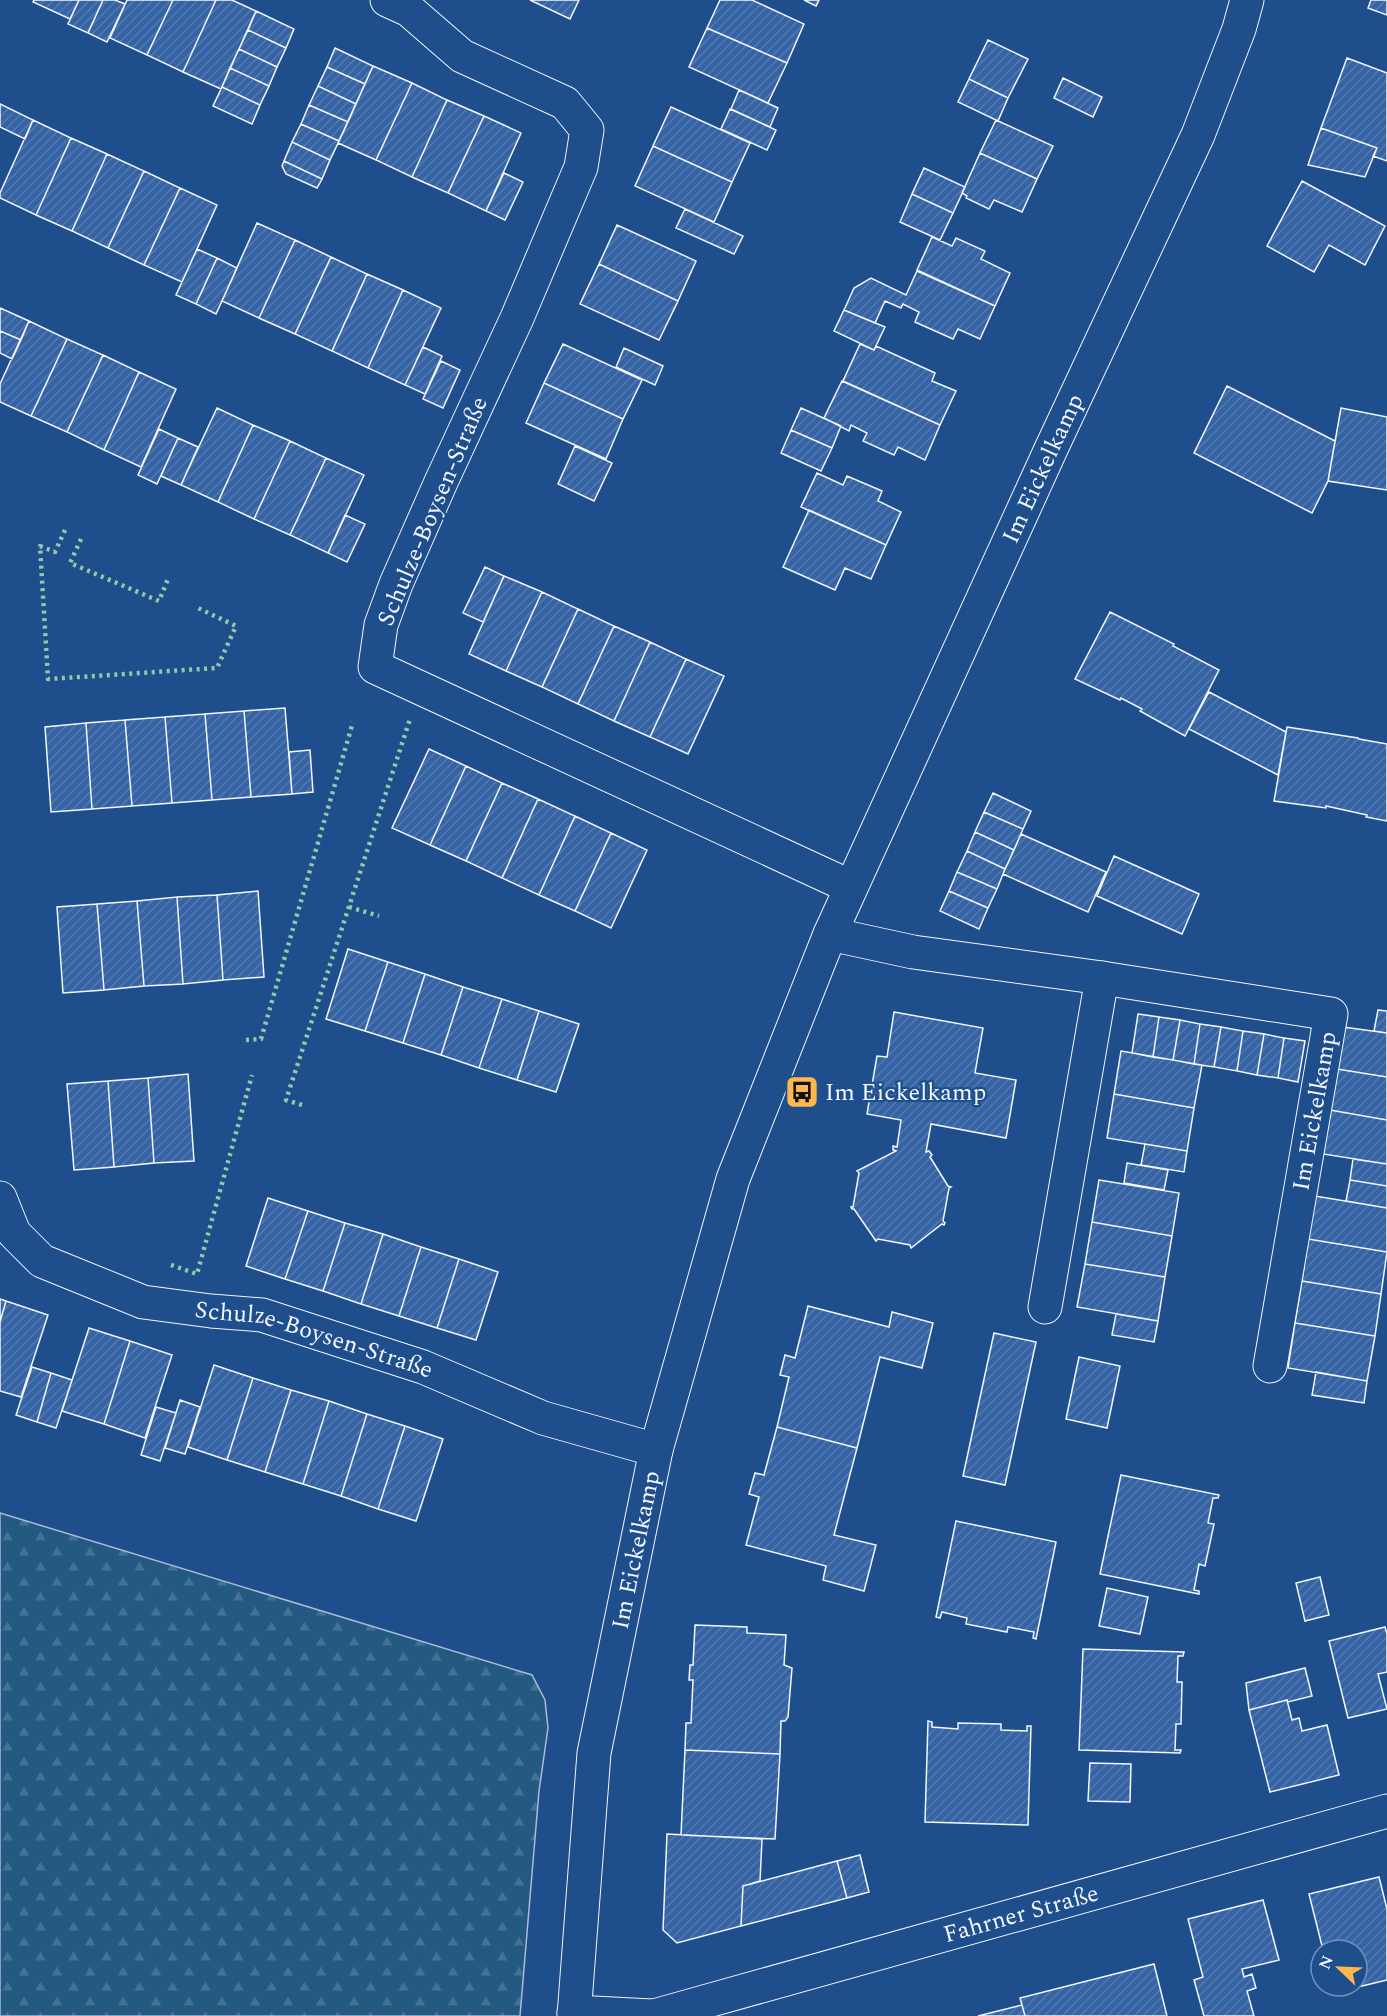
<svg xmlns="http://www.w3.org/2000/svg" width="1387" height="2016" font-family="Spectral,serif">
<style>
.forest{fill:url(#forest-firs);stroke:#a8bbd7;stroke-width:1.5}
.building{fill:url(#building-hatch);stroke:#f2f6ff;stroke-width:1.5}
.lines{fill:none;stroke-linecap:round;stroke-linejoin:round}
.minor-casing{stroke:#f2f6ff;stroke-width:35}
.minor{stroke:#1f4e8c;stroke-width:33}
.hedge{stroke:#97c8a6;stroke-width:4.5;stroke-dasharray:3 4.5;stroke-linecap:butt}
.labels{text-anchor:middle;stroke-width:4.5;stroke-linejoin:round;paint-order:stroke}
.street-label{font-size:24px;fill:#f2f6ff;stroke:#1f4e8c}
.poi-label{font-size:24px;fill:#f2f6ff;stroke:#1f4e8c;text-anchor:start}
</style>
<defs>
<pattern id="forest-firs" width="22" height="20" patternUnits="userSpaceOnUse" patternTransform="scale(1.5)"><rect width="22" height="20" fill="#245a82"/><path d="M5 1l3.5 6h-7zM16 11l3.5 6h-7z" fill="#447295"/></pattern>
<pattern id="building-hatch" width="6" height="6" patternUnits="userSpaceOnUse" patternTransform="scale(1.5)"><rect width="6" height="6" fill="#3563a3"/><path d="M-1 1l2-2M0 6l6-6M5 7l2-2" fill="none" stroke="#537ab1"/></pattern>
</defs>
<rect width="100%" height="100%" fill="#1f4e8c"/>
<!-- forest -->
<path class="forest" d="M0 1513 532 1675 545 1700 548 1728 539 1791 520 2016H0Z"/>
<!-- building -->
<path class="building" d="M34 0H79L70 19 33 2Z
M79 0H103L88 33 68 24Z
M103 0H115L125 4 107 42 88 33Z
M127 0H173L147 55 110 38Z
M173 0H216L183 72 147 55Z
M216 0H232L256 11 221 89 183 72Z
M530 0H579L570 19Z
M720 0H752L804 24 787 63 707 28Z
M804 0H819L816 6Z
M1371 0H1387V15L1368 8Z
M256 11 294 29 286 48 248 30Z
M707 28 787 63 768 103 689 67Z
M248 30 286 48 277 67 239 49Z
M988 40 1028 59 1008 98 969 79Z
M335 48 373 66 365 84 327 67Z
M239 49 277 67 269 86 230 68Z
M1347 58 1387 73V161L1373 156 1377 148 1321 128Z
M373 66 412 83 376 160 338 143Z
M327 67 365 84 356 104 318 86Z
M230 68 269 86 260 105 222 87Z
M1063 78 1102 97 1093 117 1054 98Z
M969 79 1008 98 998 121 958 102Z
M412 83 447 100 412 177 376 160Z
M318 86 356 104 348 122 309 105Z
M222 87 260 105 252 124 213 106Z
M739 90 778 108 770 127 731 109Z
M447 100 484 116 448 193 412 177Z
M0 104 33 120 25 139 0 127Z
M309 105 348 122 339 141 301 124Z
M671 107 750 143 732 182 653 146Z
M730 109 776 130 767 150 721 129Z
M484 116 521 133 486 211 448 193Z
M33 120 71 138 36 215 0 198V193Z
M996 120 1053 146 1037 179 980 153Z
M301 124 339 141 330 160 292 142Z
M1321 128 1377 148 1365 177 1308 165Z
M71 138 107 154 72 231 36 215Z
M292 142 330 160 322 179 284 161Z
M653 146 732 182 714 222 635 186Z
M980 153 1037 179 1022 212 994 200 989 209 966 198 967 196 962 193Z
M107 154 144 171 108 248 72 231Z
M284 161 322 179 317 188 286 174 282 166Z
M924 168 965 187 953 213 912 194Z
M144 171 180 188 144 265 108 248Z
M504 173 523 182 505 220 486 211Z
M1302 181 1385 226 1365 265 1329 245 1314 272 1267 246Z
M180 188 217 205 182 282 144 265Z
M912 194 953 213 940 240 900 222Z
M685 209 743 236 734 254 676 228Z
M257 223 295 240 259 318 222 301Z
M617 225 696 261 678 301 599 264Z
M932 237 952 246 956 238 985 251 981 259 1010 273 995 306 917 270Z
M295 240 331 257 295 334 259 318Z
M197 249 217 258 196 304 176 295Z
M331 257 367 274 332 351 295 334Z
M217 258 237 268 216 314 196 304Z
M599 264 678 301 659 340 580 304Z
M917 271 995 306 980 339 958 329 953 339 915 322 919 312 903 304 901 308 885 301 875 323 844 310 854 288 871 278 906 295Z
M367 274 403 290 368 368 332 351Z
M403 290 441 308 405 385 368 368Z
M0 308 29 321 21 340 0 331Z
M844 310 885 327 874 350 834 331Z
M29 321 67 339 31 416 0 402V384Z
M0 331 21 340 12 359 0 353Z
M67 339 103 355 67 432 31 416Z
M563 344 642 380 623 419 544 383Z
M860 344 874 350 876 346 935 373 932 381 956 391 940 425 843 381Z
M423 347 442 356 425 394 405 385Z
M624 348 663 366 655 385 616 367Z
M103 355 139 372 104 450 67 432Z
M441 361 460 370 443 408 423 399Z
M139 372 176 389 141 467 104 450Z
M842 381 940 425 925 460 898 447 894 455 863 441 867 433 851 425 849 431 824 418Z
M544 383 623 419 606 459 526 423Z
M1227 386 1335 441 1328 481 1312 513 1194 453Z
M217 408 253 425 218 502 181 485Z
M801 408 841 426 832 448 791 430Z
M1341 408 1387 417V490L1328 481Z
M253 425 290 441 254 519 218 502Z
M159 429 178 438 157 484 138 475Z
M791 430 832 448 821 471 781 453Z
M178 438 198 447 181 485 161 476Z
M290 441 326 458 290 535 254 519Z
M575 446 612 463 594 501 558 484Z
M326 458 364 475 328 553 290 535Z
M817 473 843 485 847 476 882 491 878 501 901 512 886 545 801 507Z
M809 510 886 545 871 579 845 568 835 590 783 567Z
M345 515 365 524 347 562 328 553Z
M485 567 504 576 483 622 463 613Z
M504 576 542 592 506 671 469 654Z
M542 592 578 609 542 687 506 671Z
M578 609 614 626 578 704 542 687Z
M1110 612 1174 644 1173 646 1219 670 1185 736 1140 711 1142 709 1121 698 1120 700 1075 679Z
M614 626 650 642 614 721 578 704Z
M650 642 686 659 650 737 614 721Z
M686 659 724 676 688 754 650 737Z
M1209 692 1286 732 1278 775 1189 729Z
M285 708 292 794 251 797 244 711Z
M244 711 251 797 212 800 205 714Z
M205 714 212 800 172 803 165 717Z
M165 717 172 803 132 806 125 720Z
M125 720 132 806 92 809 86 723Z
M86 723 92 809 51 812 45 727Z
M1287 727 1358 738 1359 739 1387 744V821L1366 817 1367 815 1326 806V808L1274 801Z
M429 749 466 766 430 845 392 828Z
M310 750 313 792 292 794 289 752Z
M466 766 502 783 466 861 430 845Z
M502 783 538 799 502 878 466 861Z
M993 793 1031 811 1023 829 984 812Z
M538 799 575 816 539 895 502 878Z
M984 812 1023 829 1014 850 975 832Z
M575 816 611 833 575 911 539 895Z
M975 832 1014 850 1005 869 967 851Z
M611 833 647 850 611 928 575 911Z
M1021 834 1106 872 1088 912 1003 874Z
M967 851 1005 869 997 889 957 872Z
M1114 856 1199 894 1182 934 1097 896Z
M957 872 997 889 988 908 949 891Z
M258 891 264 977 223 980 217 895Z
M949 891 988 908 979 929 940 911Z
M217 895 223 980 183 984 177 897Z
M177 897 183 984 144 986 137 901Z
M137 901 144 986 104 990 97 904Z
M97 904 104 990 63 993 57 907Z
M348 949 388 962 365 1031 326 1019Z
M388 962 425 974 403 1043 365 1031Z
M425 974 463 987 441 1055 403 1043Z
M463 987 502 999 479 1068 441 1055Z
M502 999 539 1011 517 1080 479 1068Z
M1378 1010 1387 1011V1033L1374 1031Z
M539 1011 579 1024 556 1092 517 1080Z
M894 1012 983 1028 975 1073 1016 1080 1006 1138 931 1124 926 1152 929 1151 932 1155 930 1157 948 1186 951 1187 949 1188 943 1221 945 1223 944 1225 942 1224 911 1248 910 1245 878 1239 876 1241 854 1209H852L851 1207H853L859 1173 857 1171 896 1151 893 1150V1146L897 1147 901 1120 867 1114 877 1056 887 1057Z
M1138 1014 1159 1017 1153 1057 1132 1053Z
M1159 1017 1180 1020 1173 1060 1153 1057Z
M1180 1020 1200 1024 1194 1064 1173 1060Z
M1200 1024 1221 1027 1214 1067 1194 1064Z
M1221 1027 1243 1031 1237 1071 1214 1067Z
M1343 1027 1387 1033V1077L1337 1069Z
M1243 1031 1264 1034 1257 1075 1237 1071Z
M1264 1034 1284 1038 1278 1078 1257 1075Z
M1284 1038 1305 1041 1298 1082 1278 1078Z
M1121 1051 1202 1065 1194 1108 1114 1094Z
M1337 1069 1387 1077V1120L1330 1110Z
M188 1074 194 1161 154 1163 148 1078Z
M148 1078 154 1163 114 1167 108 1081Z
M108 1081 114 1167 74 1170 67 1084Z
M1114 1094 1194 1108 1187 1151 1107 1138Z
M1330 1110 1387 1120V1164L1323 1154Z
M1145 1144 1187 1151 1184 1172 1141 1165Z
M1353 1159 1387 1164V1186L1350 1180Z
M1127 1163 1168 1170 1164 1190 1124 1183Z
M1099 1180 1179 1193 1172 1236 1092 1222Z
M1350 1180 1387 1186V1208L1346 1201Z
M1315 1196 1387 1208V1252L1308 1239Z
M268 1198 308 1211 285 1279 246 1266Z
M308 1211 345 1223 323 1291 285 1279Z
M1092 1222 1172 1236 1165 1277 1085 1264Z
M345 1223 383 1234 361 1304 323 1291Z
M383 1234 421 1247 399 1316 361 1304Z
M1308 1239 1387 1252 1381 1294 1302 1281Z
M421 1247 459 1259 437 1328 399 1316Z
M459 1259 498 1272 476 1340 437 1328Z
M1085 1264 1165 1277 1158 1321 1077 1307Z
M1302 1281 1381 1294 1375 1336 1295 1323Z
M0 1299 6 1301 0 1322Z
M6 1301 48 1315 21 1397 0 1391V1322Z
M808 1306 889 1327 892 1312 933 1323 922 1368 880 1357 857 1448 777 1427 789 1377 780 1375 785 1355 795 1358Z
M1116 1314 1158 1321 1154 1342 1112 1335Z
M1295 1323 1375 1336 1367 1381 1288 1368Z
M89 1328 130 1341 104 1424 62 1411Z
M994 1333 1036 1342 1005 1485 963 1476Z
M130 1341 172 1355 145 1438 104 1424Z
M1079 1357 1120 1366 1107 1428 1066 1419Z
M214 1365 253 1378 227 1460 188 1447Z
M32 1367 51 1373 37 1422 16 1415Z
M1316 1372 1367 1381 1364 1403 1312 1395Z
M51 1373 72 1380 56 1428 37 1422Z
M253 1378 291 1390 265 1472 227 1460Z
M291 1390 329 1401 303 1484 265 1472Z
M180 1400 200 1407 185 1454 165 1448Z
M329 1401 367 1414 341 1496 303 1484Z
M156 1407 176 1413 160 1461 141 1455Z
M367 1414 405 1426 378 1509 341 1496Z
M405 1426 443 1439 416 1521 378 1509Z
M777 1427 857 1448 834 1535 876 1545 864 1591 823 1580 826 1566 746 1545 759 1497 749 1494 755 1473 764 1475Z
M1121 1475 1219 1495 1218 1498H1213L1208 1523 1214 1524 1205 1566 1199 1564 1194 1590 1199 1591V1594L1100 1574Z
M956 1521 1056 1542 1036 1639 1033 1638 1034 1632 1008 1627 1007 1632 966 1624 967 1618 942 1612 940 1618 936 1617Z
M1320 1577 1329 1615 1305 1621 1296 1583Z
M1107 1588 1148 1597 1140 1634 1099 1626Z
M695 1625 747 1627V1633L786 1635 784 1665 792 1668 788 1717 785 1721H781L780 1754 685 1750 686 1723H691L693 1680H689L690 1665H693Z
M1385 1627 1387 1634V1672L1378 1674 1387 1709 1348 1718 1329 1641Z
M1083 1649 1184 1652 1183 1656H1178L1177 1682H1182L1181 1724H1176L1175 1750H1181L1180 1753 1079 1750Z
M1305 1668 1312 1696 1288 1702 1287 1700 1249 1710 1246 1683Z
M1287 1700 1292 1720 1299 1718 1302 1731 1327 1725 1339 1775 1270 1792 1249 1710Z
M928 1721 932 1722V1727L958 1729V1723L1001 1724V1730L1027 1731V1726H1031L1028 1825 925 1822Z
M685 1750 780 1754 775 1839 681 1835Z
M1090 1763 1131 1764 1130 1802 1088 1801Z
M667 1834 762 1839 760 1881 743 1886 741 1926 677 1943 663 1930Z
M860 1855 869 1892 847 1898 837 1861Z
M837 1861 847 1898 741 1926 743 1886Z
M1379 1877 1387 1909V1980L1333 1993 1332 1986H1357V1950H1323L1309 1894Z
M1263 1900 1279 1960 1242 1969 1244 1977 1252 1974 1256 1988 1247 1991 1254 2016H1204L1194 1980 1203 1977 1188 1919Z
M1154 1964 1167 2016H1025L1020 1998Z
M1022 2005 1025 2016H978Z"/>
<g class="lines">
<!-- minor casing -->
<g class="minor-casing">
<g id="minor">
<path d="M387 0 409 10 462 56 565 103 587 130 581 167 517 318 441 482 396 584 381 625 375 667 851 887"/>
<path d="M830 934 913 952 1102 978 1331 1014 1270 1366"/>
<path id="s1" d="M0 1198 14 1233 42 1261 143 1302 211 1311 262 1315 423 1367 543 1418 656 1450"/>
<path d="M1045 1307 1102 978"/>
<path d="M574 2012 652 2016"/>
<path id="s2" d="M574 2016 594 1753 656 1450 733 1179 830 934 1051 449 1198 135 1239 29 1247 0"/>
<path id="s3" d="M654 2016 1387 1811"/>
</g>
</g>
<!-- minor -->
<use href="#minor" class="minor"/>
<!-- hedge -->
<path class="hedge" d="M65 530 55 552 40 546 48 679 217 668 236 626 198 608
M81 539 70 563 159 601 168 579
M349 907 379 916
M246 1040 261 1039 353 722
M302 1105 286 1100 410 719
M171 1265 197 1274 252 1075"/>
</g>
<!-- icons -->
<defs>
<g id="bus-square" transform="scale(1.725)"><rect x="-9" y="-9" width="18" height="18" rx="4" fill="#ffb74d" stroke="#1f4e8c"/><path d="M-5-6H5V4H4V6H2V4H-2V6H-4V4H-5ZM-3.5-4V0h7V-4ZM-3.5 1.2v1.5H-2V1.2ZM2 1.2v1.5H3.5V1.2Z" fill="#111"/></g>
</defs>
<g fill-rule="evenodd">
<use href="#bus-square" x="802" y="1092"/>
</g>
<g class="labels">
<!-- street labels -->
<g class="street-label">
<text dy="8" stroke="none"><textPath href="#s2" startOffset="1630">Im Eickelkamp</textPath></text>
<text transform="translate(432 511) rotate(-67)" y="8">Schulze-Boysen-Straße</text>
<text transform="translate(1314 1111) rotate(-80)" y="8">Im Eickelkamp</text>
<text dy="8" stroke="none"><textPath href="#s1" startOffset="362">Schulze-Boysen-Straße</textPath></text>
<text dy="8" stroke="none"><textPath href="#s2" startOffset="471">Im Eickelkamp</textPath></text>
<text dy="8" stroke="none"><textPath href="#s3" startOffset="381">Fahrner Straße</textPath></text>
</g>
<!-- poi labels -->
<g class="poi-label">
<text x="825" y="1100">Im Eickelkamp</text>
</g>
</g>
<!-- north arrow -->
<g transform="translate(1339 1968) rotate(293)"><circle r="28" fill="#1f4e8c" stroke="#7391ba" stroke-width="1.5"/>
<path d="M0-4.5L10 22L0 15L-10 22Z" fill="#ffb74d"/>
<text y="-9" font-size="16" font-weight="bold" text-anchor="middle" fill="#f2f6ff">N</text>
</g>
</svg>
